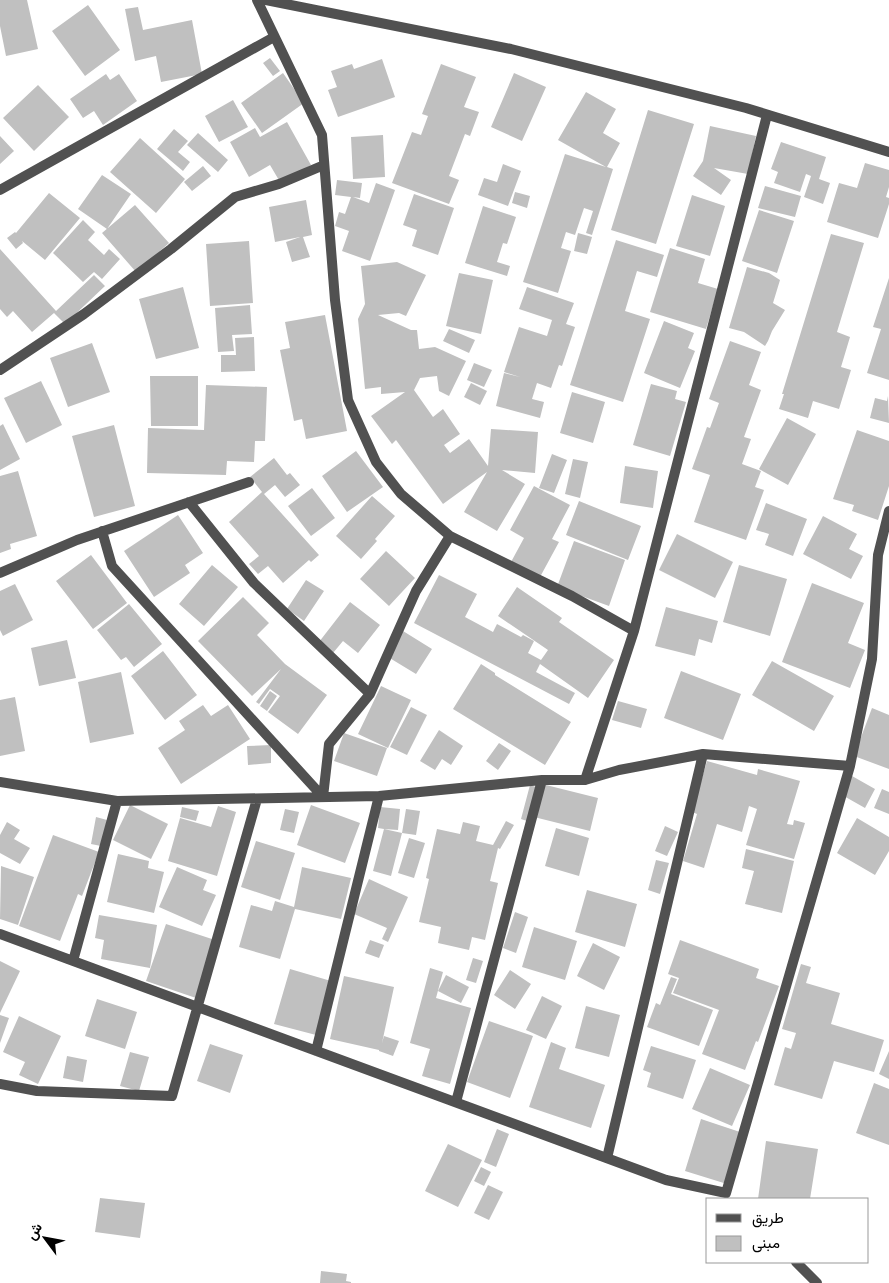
<svg xmlns="http://www.w3.org/2000/svg" width="889" height="1283" font-family="Mulish,Vazirmatn,sans-serif">
<style>
.building{fill:#c0c0c0}
.lines{fill:none;stroke-linecap:round;stroke-linejoin:round}
.minor{stroke:#515151;stroke-width:10}
</style>
<rect width="100%" height="100%" fill="#fff"/>
<!-- building -->
<path class="building" d="M0 0H27L38 49 6 56 0 26Z
M88 5 120 50 85 76 52 31Z
M138 7 143 30 192 20 202 74 161 82 156 56 135 61 125 9Z
M270 58 280 71 273 76 263 63Z
M382 59 395 97 338 117 328 90 337 87 331 71 352 64 354 69Z
M441 64 476 77 464 107 479 112 470 136 465 134 449 176 459 180 449 204 392 183 412 132 421 135 428 116 422 114Z
M283 73 304 103 262 133 241 103Z
M514 73 546 87 522 141 491 127Z
M106 74 110 80 119 74 137 101 103 125 94 111 83 118 70 99Z
M38 85 69 117 34 151 3 118Z
M586 92 616 109 603 133 620 143 607 167 613 169 592 235 586 233 593 211 584 208 575 235 566 232 561 248 571 251 558 293 523 282 565 154 606 167 558 140Z
M233 100 248 127 219 142 205 116Z
M648 110 694 124 656 244 611 230Z
M287 122 311 165 280 182 270 165 249 177 230 142 255 128 260 137Z
M710 126 756 136 748 174 714 168 731 180 721 195 693 176 703 161Z
M174 129 188 141 178 152 190 162 183 171 157 149Z
M198 133 228 160 218 172 187 145Z
M383 135 385 177 353 179 351 137Z
M0 136 14 151 0 164Z
M140 138 185 179 156 213 110 172Z
M781 142 826 157 819 179 830 183 823 204 804 197 811 176 806 174 800 192 774 183 778 172 771 169Z
M865 163 889 170V187L886 197 889 198V204L878 238 827 222 839 183 857 188Z
M503 164 521 171 508 206 478 195 484 178 497 182Z
M203 166 211 176 192 191 184 182Z
M102 175 131 194 107 229 78 209Z
M337 180 362 183 360 198 353 197 369 203 376 183 395 190 370 261 342 251 349 231 335 226 339 212 345 214 351 197 335 195Z
M765 186 801 196 795 217 758 208Z
M515 192 530 196 527 208 512 203Z
M49 193 80 218 45 260 22 241 23 243 16 249 7 238 15 232 16 233Z
M414 194 454 208 438 255 412 246 417 230 403 225Z
M692 195 725 206 710 256 676 246Z
M306 200 312 235 303 237 310 257 292 262 286 242 300 237 275 242 269 207Z
M135 205 169 243 136 272 102 233Z
M483 206 516 217 507 244 503 243 497 262 510 266 507 276 465 263Z
M759 210 794 221 777 273 742 261Z
M83 220 95 232 88 240 104 255 109 249 120 259 102 279 94 272 83 282 53 253Z
M578 233 592 237 587 254 574 251Z
M831 234 864 243 837 332 850 337 841 367 851 370 839 409 813 401 808 418 779 409 784 394H782Z
M616 240 664 255 657 277 637 271 625 311 650 319 623 402 570 385Z
M249 241 253 303 210 306 206 244Z
M670 248 705 259 698 283 718 289 706 329 650 312Z
M0 249 56 311 94 275 105 286 65 324 54 313 32 332 13 311 7 317 0 309Z
M397 262 426 275 406 316 399 313 378 315 411 330H417L419 349 435 347 466 361 449 396 439 391 437 376 420 378 414 390 433 417 443 409 460 434 444 445 450 453 469 439 488 466 491 429 538 432 535 473 502 470 525 484 497 531 464 512 487 472 443 504 396 440 392 444 371 416 405 392 381 394V387L365 389 358 319 365 304 361 266Z
M747 267 769 273 780 280 773 303 785 310 772 331 768 341 765 346 744 332 729 328Z
M459 273 493 280 481 334 446 326Z
M889 278V380L867 373 881 329 873 327Z
M183 287 199 348 156 359 139 299Z
M527 287 574 303 566 324 575 327 562 366 559 365 551 388 537 383 532 399 544 402 540 418 496 406 504 373 520 377 504 372 519 327 547 336 552 320 519 309Z
M250 305 252 334 232 335 234 351 218 352 215 308Z
M325 315 347 431 306 439 302 419 294 421 280 350 290 348 285 322Z
M664 321 694 333 688 348 695 351 680 388 644 373Z
M449 329 475 340 469 353 443 341Z
M254 337 255 371 221 372V355H236L235 338Z
M730 341 761 352 749 385 761 390 744 437 751 439 742 464 761 471 755 487 764 490 746 540 694 522 710 475 692 469 707 427 710 428 719 403 709 399Z
M92 343 110 392 68 407 50 358Z
M474 363 492 370 484 387 467 380Z
M150 376H198V426H151Z
M41 381 62 425 26 443 4 398Z
M471 383 487 391 480 405 464 397Z
M651 384 677 391 675 399 686 402 670 456 633 445Z
M206 385 267 387 265 441H255L254 462 227 461 226 475 147 473 148 428 204 430Z
M572 392 605 402 593 443 560 433Z
M888 396 889 423 870 418 875 398 887 401Z
M787 418 816 434 788 485 759 469Z
M3 424 20 459 0 470V426Z
M114 425 135 506 94 517 72 436Z
M857 430 889 441V486L878 520 852 511 854 505 833 499Z
M356 451 383 487 347 512 322 476Z
M552 454 567 460 554 493 539 488Z
M274 458 287 475 290 473 300 485 285 497 275 485 264 494 319 555 311 562 309 560 283 583 268 566 258 574 249 564 259 556 229 522 262 492 250 477Z
M573 459 588 462 580 498 565 494Z
M625 466 658 471 653 508 620 503Z
M18 471 37 536 10 544 11 549 0 553V476Z
M534 486 570 505 552 539 559 542 540 577 511 562 524 538 510 530Z
M312 488 335 518 311 536 288 506Z
M372 496 395 516 375 539 377 541 361 559 336 536Z
M579 501 641 526 628 560 566 535Z
M766 503 807 519 793 556 765 545 769 534 756 530Z
M178 515 203 553 185 565 190 573 154 597 124 551Z
M823 516 857 534 849 549 863 556 851 579 803 554Z
M677 534 733 562 715 598 659 570Z
M574 541 625 560 609 606 557 587Z
M386 551 415 578 389 606 360 579Z
M91 555 127 603 93 629 56 581Z
M212 565 238 587 204 626 179 604Z
M739 565 787 579 770 636 723 622Z
M439 575 477 594 465 617 493 632 497 624 521 637 523 635 534 641 528 653 541 660 548 650 498 616 517 587 562 618 559 622 614 660 588 698 540 664 536 672 575 693 569 704 414 623Z
M306 580 324 591 304 621 287 609Z
M812 583 864 603 848 643 865 650 850 688 782 662Z
M15 584 33 620 3 636 0 630V591Z
M243 597 269 623 257 635 285 664 327 695 298 734 268 712 280 696 270 689 259 704 256 702 281 669 252 696 198 641Z
M350 602 380 625 358 653 343 641 333 653 319 642Z
M129 604 162 644 134 667 126 657 121 660 97 630Z
M666 607 718 621 712 643 699 639 695 656 655 646Z
M403 631 432 649 416 674 388 657Z
M67 640 76 678 39 686 31 648Z
M163 651 197 695 165 720 131 676Z
M772 661 834 696 814 731 752 695Z
M481 664 495 673V675L571 722 545 765 453 709Z
M681 671 741 694 723 740 664 718Z
M121 672 134 734 90 743 78 682Z
M381 686 411 700 388 748 358 734Z
M270 691 277 696 267 711 260 706Z
M15 697 25 751 0 756V700Z
M618 701 647 709 641 728 612 720Z
M203 705 211 716 228 705 250 739 181 784 158 748 185 730 179 721Z
M411 707 427 715 407 755 390 747Z
M872 708 889 715V769L854 756Z
M439 730 463 746 451 765 442 759 435 770 420 761Z
M344 733 387 748 377 776 334 761Z
M499 743 511 751 498 770 486 761Z
M271 745V763L248 765 247 746Z
M707 761 757 775 758 769 800 781 787 824 793 825 794 820 805 823 794 859 746 845 757 809 749 806 742 832 717 824 704 868 683 861 697 814 692 812Z
M852 776 875 789 865 808 842 795Z
M542 784 598 798 590 831 534 817Z
M530 785 539 788 530 822 521 819Z
M882 789 889 792V814L874 808Z
M130 805 168 824 151 859 113 840Z
M311 805 360 823 345 863 297 845Z
M218 806 236 812 217 876 168 861 180 818 211 827Z
M182 807 199 811 196 821 180 817Z
M380 807 400 809 398 830 384 829 402 833 391 876 373 871 384 829 378 828Z
M285 809 299 812 294 833 280 830Z
M406 809 420 811 416 835 402 833Z
M96 817 107 820 101 846 91 844Z
M857 818 889 837V851L875 875 837 853Z
M506 821 514 825 500 849 498 848 490 881 498 883 485 940 472 937 469 950 438 943 441 927 419 922 429 879 426 878 437 829 460 834 463 822 480 826 476 841 493 845Z
M7 822 20 830 14 839 30 848 20 864 0 853V835Z
M665 826 678 832 667 856 655 851Z
M556 828 589 838 579 876 545 866Z
M53 835 99 852 82 896 78 894 60 941 19 926Z
M409 838 425 843 414 878 398 873Z
M256 841 295 853 280 900 241 887Z
M746 849 794 861 782 913 745 904 754 871 742 868Z
M118 854 149 861 148 868 164 872 154 913 107 902Z
M656 860 669 863 660 894 648 890Z
M1 866 34 877 18 925 0 919Z
M177 867 207 880 203 890 216 895 202 926 159 907Z
M302 867 351 878 341 919 295 909 280 959 239 947 251 905 272 911 275 901 294 907Z
M369 879 408 897 388 942 382 939 387 928 354 914Z
M587 890 637 904 625 947 575 932Z
M515 912 528 917 516 953 503 948Z
M99 915 157 925 150 968 101 959 104 940 95 938Z
M166 924 215 940 196 998 146 981Z
M534 927 577 941 565 980 522 967Z
M370 940 384 945 379 958 365 953Z
M680 940 759 969 756 978 779 986 758 1042 756 1041 745 1070 702 1054 719 1010 673 993 679 978 668 974Z
M593 943 620 957 604 990 577 976Z
M473 958 483 961 476 983 466 980Z
M0 961 20 971 0 1013Z
M801 964 811 967 806 983 840 993 831 1024 884 1040 874 1072 834 1061 822 1099 774 1085 785 1047 791 1049 796 1033 782 1029Z
M430 968 443 972 436 998 471 1008 450 1084 422 1076 430 1049 410 1043Z
M290 969 331 981 316 1035 274 1024Z
M510 970 531 984 515 1009 494 995Z
M446 975 469 987 461 1003 438 991Z
M344 976 394 987 382 1043 384 1036 399 1041 393 1056 379 1051V1050L330 1039Z
M671 977 677 979 671 994 713 1010 699 1046 647 1027 656 1003 660 1005Z
M542 996 562 1006 546 1039 526 1030Z
M97 999 137 1012 125 1049 85 1036Z
M586 1006 620 1015 609 1057 575 1048Z
M0 1015 9 1018 0 1043Z
M19 1016 61 1036 38 1084 19 1075 25 1062 3 1052Z
M489 1021 533 1036 510 1098 467 1082Z
M551 1042 566 1048 559 1069 605 1085 591 1128 529 1107Z
M210 1044 243 1055 230 1093 197 1081Z
M651 1046 696 1060 683 1099 647 1087 651 1073 643 1070Z
M889 1051V1079L879 1074Z
M130 1052 149 1057 139 1091 120 1086Z
M67 1056 87 1060 83 1082 63 1078Z
M710 1068 750 1085 732 1126 692 1109Z
M874 1083 889 1089V1145L856 1133Z
M701 1119 743 1133 727 1184 685 1171Z
M497 1129 509 1134 496 1167 484 1162Z
M766 1141 818 1149 810 1199H758Z
M448 1144 482 1160 458 1207 425 1191Z
M481 1167 491 1172 484 1186 474 1181Z
M488 1185 503 1192 489 1220 474 1213Z
M100 1198 145 1203 140 1238 95 1232Z
M321 1271 347 1274 346 1281 351 1282V1283H320Z"/>
<g class="lines">
<!-- minor -->
<path class="minor" d="M257 0 322 135 335 300 348 400 376 462 401 494 450 536 572 596 634 631
M266 0 511 49 746 108 889 152
M0 190 274 37
M0 370 84 314 171 249 235 197 279 184 324 165
M189 502 254 583 370 694
M102 531 112 566 323 797
M0 573 77 540 249 482
M585 780 634 631 767 115
M0 782 117 801 379 796 542 780H585L619 770 703 754 850 766
M323 797 329 744 370 694 416 591 450 536
M0 934 666 1180 726 1193 850 766 872 659 878 555 889 511
M73 961 117 801
M316 1051 379 796
M0 1084 37 1091 172 1096 257 799
M456 1102 542 780
M607 1158 703 754
M796 1262 817 1283"/>
</g>
<!-- legend -->
<rect x="706" y="1198" width="162" height="65" fill="#ffffff" stroke="#999999"/>
<rect x="716" y="1214" width="25" height="8" fill="#515151" stroke="#999999"/>
<text x="752" y="1223" font-size="15" fill="#000000">طريق</text>
<rect x="716" y="1236" width="25" height="15" fill="#c0c0c0" stroke="#999999"/>
<text x="752" y="1248" font-size="15" fill="#000000">مبنى</text>
<!-- north arrow -->
<g transform="translate(45 1238) rotate(302)" stroke="#ffffff" stroke-width="4" paint-order="stroke">
<path d="M0-4L9 19L0 12L-9 19Z" fill="#000000"/>
<text y="-8" font-size="14" font-weight="bold" text-anchor="middle" fill="#000000">ش</text>
</g>
</svg>
